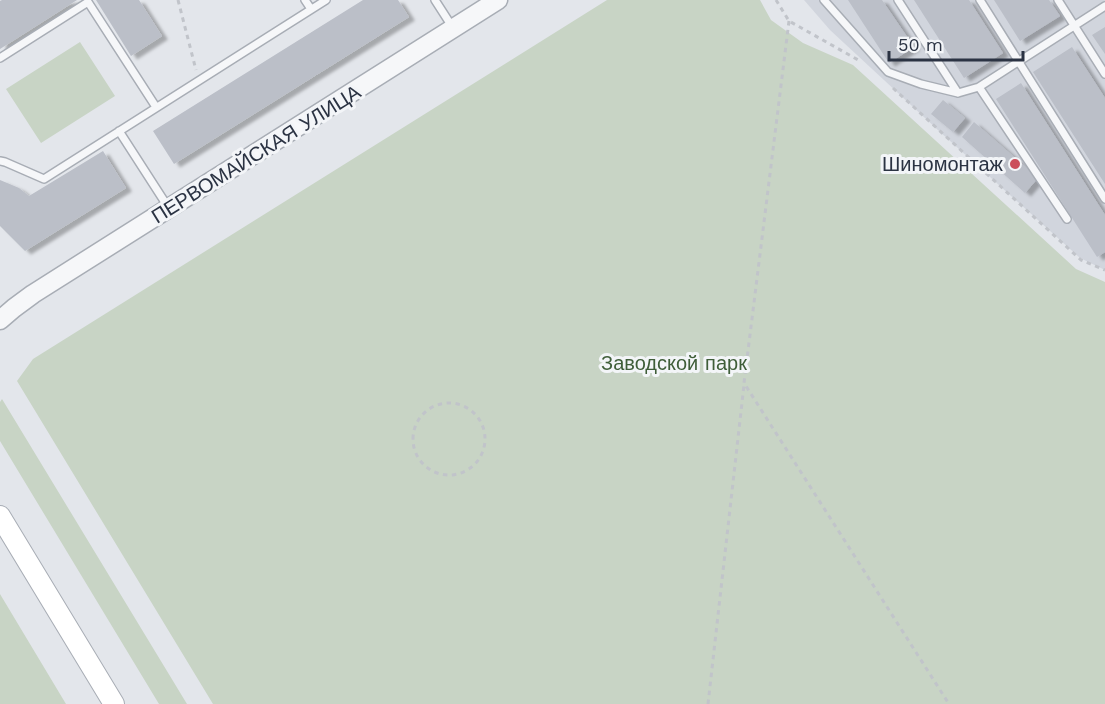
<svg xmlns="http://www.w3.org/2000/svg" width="1105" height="704" font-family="'Work Sans',sans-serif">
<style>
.built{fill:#d1d5dd}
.green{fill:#c8d4c5}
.building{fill:#bbbfc8;filter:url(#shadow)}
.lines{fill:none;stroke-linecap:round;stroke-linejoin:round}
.service-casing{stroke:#a8adb5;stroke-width:10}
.tertiary-casing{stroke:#a8adb5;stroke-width:21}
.secondary-casing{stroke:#a8adb5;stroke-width:22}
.path{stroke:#c1c4ca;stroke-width:3;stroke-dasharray:4.5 4.5;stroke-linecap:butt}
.service{stroke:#f6f7f9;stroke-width:7}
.tertiary{stroke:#f6f7f9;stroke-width:18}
.secondary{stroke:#fff;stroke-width:20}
.poi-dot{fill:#cb4e5b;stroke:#f3f5f8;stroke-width:2}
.labels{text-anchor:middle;stroke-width:6;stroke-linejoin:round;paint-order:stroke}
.street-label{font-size:20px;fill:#2b3343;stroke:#f3f5f8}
.poi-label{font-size:20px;fill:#2b3343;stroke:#f3f5f8;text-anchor:end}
.park-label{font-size:20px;fill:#3f5e39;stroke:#f3f5f8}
</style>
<defs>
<filter id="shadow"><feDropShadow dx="6" dy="3.5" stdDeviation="1.5" flood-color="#0004"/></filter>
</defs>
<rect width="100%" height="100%" fill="#e3e6eb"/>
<!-- built -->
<path class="built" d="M804 0H1105V270L1080 258 939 131 830 30Z"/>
<!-- green -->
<path class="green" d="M607 0H760L771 20 803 43 853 65 1076 269 1105 282V704H213L17 381 33 359Z
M80 42 115 96 41 143 6 89Z
M2 399 187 704H159L0 441V402Z
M0 594 66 704H0Z"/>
<!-- building -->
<path class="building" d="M2 0H77L0 49V1Z
M96 0H139L162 36 131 56Z
M363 0H398L409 17 174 164 153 131Z
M848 0H882L914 47 889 63Z
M914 0H969L1003 53 964 78Z
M994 0H1049L1060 16 1020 41Z
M1105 27V54L1092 35Z
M1072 47 1105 98V184L1033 72Z
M1021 83 1105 215V252L1097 257 996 99Z
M943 100 965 118 953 132 931 114Z
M974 122 1038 178 1025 193 962 137Z
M103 151 126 188 25 251 0 226V180L19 188 29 196Z"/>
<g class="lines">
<!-- service casing -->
<g class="service-casing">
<path id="service" d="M305 0 311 9
M435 0 453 28
M824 0 888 72 921 84 958 93 979 87 1105 6
M898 0 958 93
M980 0 1105 199
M1058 0 1105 74
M0 58 88 2 156 107
M979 87 1067 219
M119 131 168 207
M0 161 5 162 44 179 326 0"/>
</g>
<!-- tertiary casing -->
<g class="tertiary-casing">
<path id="tertiary" d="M0 320 14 308 33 294 498 0"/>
</g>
<!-- secondary casing -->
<g class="secondary-casing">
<path id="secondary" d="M0 516 114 704"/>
</g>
<!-- path -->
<path class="path" d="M178 0 196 70
M776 0 789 21 860 61
M789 21 744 383 949 704
M893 88 1081 260 1105 270
M413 439a36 36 0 1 1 72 0a36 36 0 1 1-72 0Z
M708 704 744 385"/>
<!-- service -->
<use href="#service" class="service"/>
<!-- tertiary -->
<use href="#tertiary" class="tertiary"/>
<!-- secondary -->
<use href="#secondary" class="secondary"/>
</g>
<!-- markers -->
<circle class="poi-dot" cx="1015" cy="164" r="6"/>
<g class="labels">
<!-- street labels -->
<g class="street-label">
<text transform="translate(256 154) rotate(-32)" y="7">ПЕРВОМАЙСКАЯ УЛИЦА</text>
</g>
<!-- poi labels -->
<g class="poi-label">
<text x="1003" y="171">Шиномонтаж</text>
</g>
<!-- park labels -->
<g class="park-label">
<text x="674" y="370">Заводской парк</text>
</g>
</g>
<!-- scale -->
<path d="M889 51v9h134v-9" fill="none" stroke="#2b3343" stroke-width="3"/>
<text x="898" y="51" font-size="18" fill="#2b3343" stroke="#f3f5f8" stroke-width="4.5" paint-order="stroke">50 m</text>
</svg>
